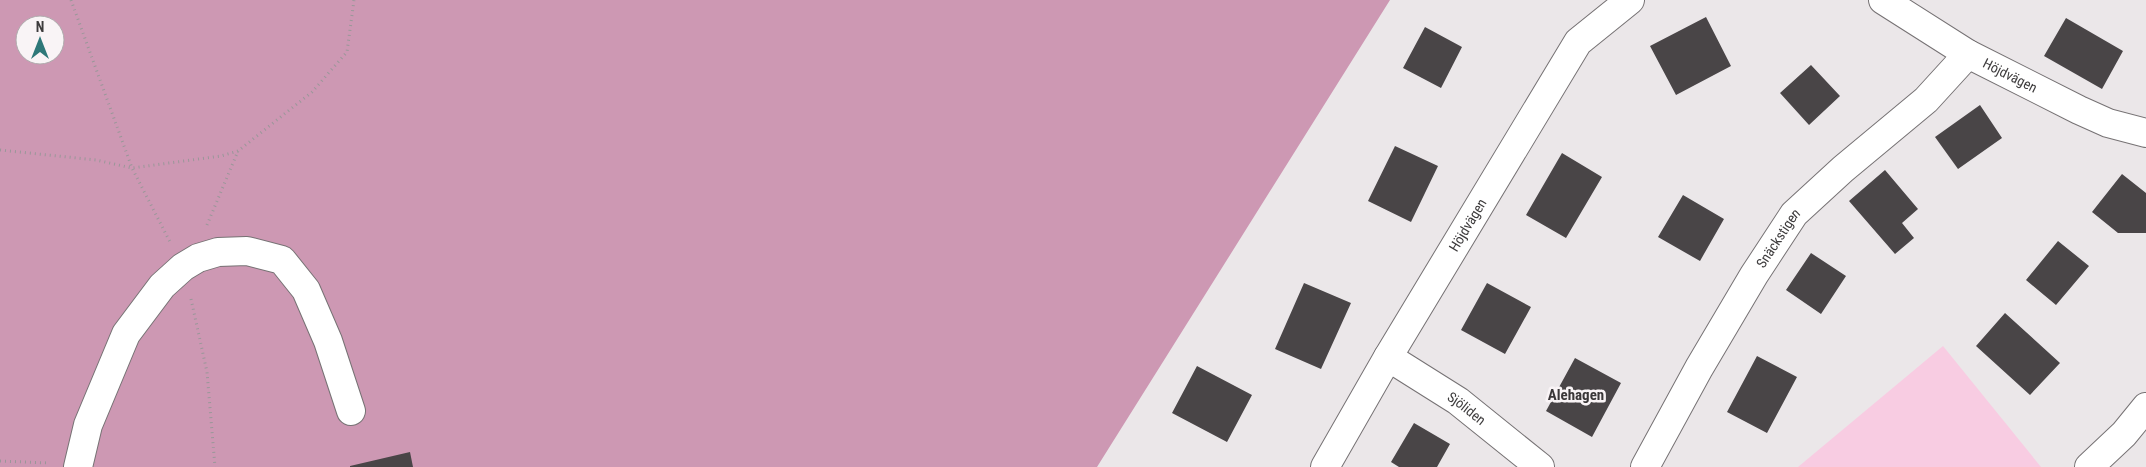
<svg xmlns="http://www.w3.org/2000/svg" width="2146" height="467" font-family="'Roboto Condensed',sans-serif">
<style>
.green{fill:#f8cce2}
.forest{fill:#cd98b3;fill-rule:evenodd}
.building{fill:#494547}
.lines{fill:none;stroke-linecap:round;stroke-linejoin:round}
.minor-casing{stroke:#767274;stroke-width:30}
.path{stroke:#9a9799;stroke-width:3;stroke-dasharray:1 4;stroke-linecap:butt}
.minor{stroke:#fff;stroke-width:28}
.labels{text-anchor:middle;stroke-width:5;stroke-linejoin:round;paint-order:stroke}
.street-label{font-size:14px;fill:#3e3c3d;stroke:#f9f4f6}
.neighbourhood-label{font-size:15px;font-weight:bold;fill:#3a3738;stroke:#f9f4f6}
</style>
<rect width="100%" height="100%" fill="#ebe7e9"/>
<!-- green -->
<path class="green" d="M1943 346 2041 467H1798Z"/>
<!-- forest -->
<path class="forest" d="M0 0H1390L1097 467H0ZM25 25H55V55H25Z"/>
<!-- building -->
<path class="building" d="M1706 17 1731 66 1676 95 1650 46Z
M2066 18 2123 51 2102 89 2044 56Z
M1425 27 1462 47 1441 88 1403 68Z
M1811 65 1840 96 1809 125 1780 93Z
M1980 105 2002 138 1958 169 1935 137Z
M1395 146 1438 166 1411 222 1368 201Z
M1562 153 1602 177 1566 238 1526 215Z
M1885 170 1918 209 1902 223 1914 238 1895 254 1849 201Z
M2122 174 2146 193V233H2118L2092 212Z
M1683 195 1724 219 1700 261 1658 237Z
M2058 241 2089 266 2056 305 2026 280Z
M1811 253 1846 276 1821 314 1786 290Z
M1304 283 1351 303 1321 369 1275 349Z
M1487 283 1531 307 1505 354 1461 330Z
M2005 313 2060 363 2030 395 1976 346Z
M1757 356 1797 377 1767 433 1727 412Z
M1575 358 1621 383 1592 437 1546 411Z
M1197 366 1252 395 1227 442 1172 413Z
M1414 423 1450 444 1437 467H1399L1391 462Z
M410 452 413 467H350V466Z"/>
<g class="lines">
<!-- minor casing -->
<g class="minor-casing">
<g id="minor">
<path id="s1" d="M1883 0 1968 54 2079 110 2108 123 2146 133"/>
<path id="s2" d="M1388 357 1458 401 1540 467"/>
<path d="M78 467 88 425 126 334 162 286 183 267 198 258 218 252 247 251 282 260 306 290 328 341 351 411"/>
<path id="s3" d="M1325 467 1388 357 1578 42 1630 0"/>
<path id="s4" d="M1645 467 1699 368 1754 275 1794 214 1843 169 1926 100 1968 54"/>
<path d="M2089 467 2124 434 2146 407"/>
</g>
</g>
<!-- path -->
<path class="path" d="M71 0 132 168 170 242
M0 150 96 160 132 168 221 156 238 151 312 92 347 52 354 0
M207 225 238 151
M191 299 207 372 215 467
M0 461 49 463"/>
<!-- minor -->
<use href="#minor" class="minor"/>
</g>
<g class="labels">
<!-- street labels -->
<g class="street-label">
<text dy="5" stroke="none"><textPath href="#s1" startOffset="148">Höjdvägen</textPath></text>
<text dy="5" stroke="none"><textPath href="#s3" startOffset="281">Höjdvägen</textPath></text>
<text dy="5" stroke="none"><textPath href="#s4" startOffset="265">Snäckstigen</textPath></text>
<text dy="5" stroke="none"><textPath href="#s2" startOffset="94">Sjöliden</textPath></text>
</g>
<!-- neighbourhood labels -->
<g class="neighbourhood-label">
<text x="1576" y="400">Alehagen</text>
</g>
</g>
<!-- north arrow -->
<g transform="translate(40 40)"><circle r="24" fill="#f9f4f6" stroke="#aeaaac"/>
<path d="M0-4L9 19L0 12L-9 19Z" fill="#2e7879"/>
<text y="-8" font-size="14" font-weight="bold" text-anchor="middle" fill="#3e3c3d">N</text>
</g>
</svg>
